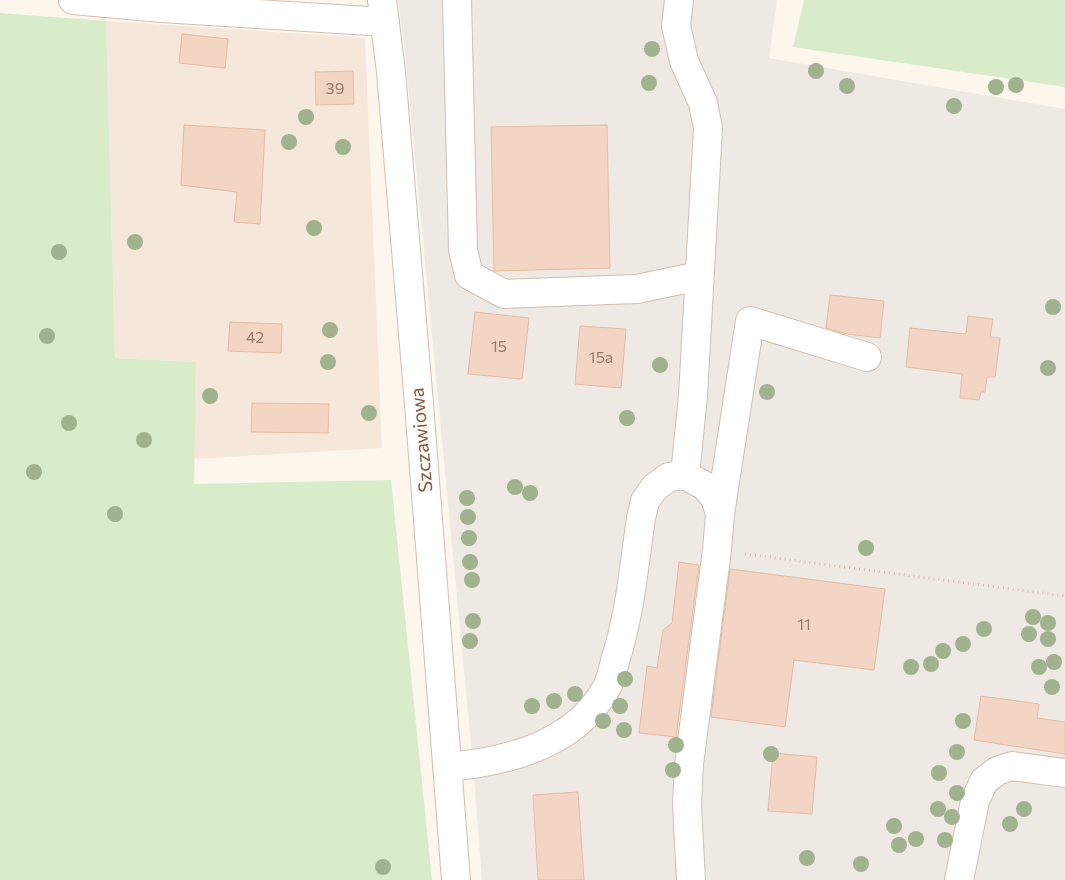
<svg xmlns="http://www.w3.org/2000/svg" width="1065" height="880" font-family="Commissioner,sans-serif">
<style>
.residential{fill:#f5e8da}
.industrial{fill:#efe9e4}
.green{fill:#d8ecc9}
.building{fill:#f3d5c3;stroke:#e6bba3}
.lines{fill:none;stroke-linecap:round;stroke-linejoin:round}
.minor-casing{stroke:#d1beb0;stroke-width:30}
.path{stroke:#d9b8a5;stroke-width:3;stroke-dasharray:1 4;stroke-linecap:butt}
.minor{stroke:#fff;stroke-width:28}
.tree{fill:#a0b28e}
.labels{text-anchor:middle;stroke-width:4;stroke-linejoin:round;paint-order:stroke}
.number-label{font-size:16px;fill:#987a6a}
.street-label{font-size:19px;fill:#7a5c4d;stroke:#fffaf3}
</style>
<rect width="100%" height="100%" fill="#fdf6ec"/>
<!-- residential -->
<path class="residential" d="M106 21 365 38 382 448 194 459 196 362 115 358Z"/>
<!-- industrial -->
<path class="industrial" d="M398 0H777L769 58 1065 109V880H482L473 765 404 42Z"/>
<!-- green -->
<path class="green" d="M804 0H1065V87L793 47Z
M0 13 106 21 115 358 196 362 194 484 391 480 432 880H0Z"/>
<!-- building -->
<path class="building" d="M182 34 228 39 225 68 179 63Z
M353 71 354 104 316 105 315 72Z
M184 125 265 130 260 224 234 222 237 192 181 185Z
M607 125 610 268 494 271 491 127Z
M830 295 884 301 880 338 847 334 826 328Z
M475 312 529 318 522 379 468 374Z
M968 316 993 319 990 337 1000 338 995 377H987L985 392H981L979 400 960 398 962 374 906 367 910 328 966 334Z
M230 322 282 324 281 353 228 351Z
M580 326 626 329 621 388 575 384Z
M252 403 329 404 328 433 251 432Z
M679 562 699 565 676 737 639 733 647 666 657 668 663 630 672 623Z
M730 569 885 589 874 670 794 660 785 727 711 717Z
M981 696 1039 704 1037 718 1065 722V754L974 740Z
M773 753 817 757 812 814 768 811Z
M578 792 584 880H538L533 795Z"/>
<g class="lines">
<!-- minor casing -->
<g class="minor-casing">
<path id="minor" d="M73 0 162 8 385 22
M382 0 391 72 419 404 456 880
M457 0 463 250 469 275 504 294 637 289 699 276
M679 0 676 26 684 61 703 103 708 128 693 396 685 475
M720 514 750 321 867 357
M447 767C507 762 576 745 607 687 611 679 613 669 615 661 630 615 634 566 641 518L645 501 655 487 669 477 685 475 705 486 715 498 720 514 717 550 689 764 687 806 691 880
M959 880 975 801 984 781 997 771 1012 766 1065 773"/>
</g>
<!-- path -->
<path class="path" d="M745 554 1065 596"/>
<!-- minor -->
<use href="#minor" class="minor"/>
</g>
<!-- trees -->
<g class="tree">
<circle cx="652" cy="49" r="8"/>
<circle cx="816" cy="71" r="8"/>
<circle cx="649" cy="83" r="8"/>
<circle cx="1016" cy="85" r="8"/>
<circle cx="847" cy="86" r="8"/>
<circle cx="996" cy="87" r="8"/>
<circle cx="954" cy="106" r="8"/>
<circle cx="306" cy="117" r="8"/>
<circle cx="289" cy="142" r="8"/>
<circle cx="343" cy="147" r="8"/>
<circle cx="314" cy="228" r="8"/>
<circle cx="135" cy="242" r="8"/>
<circle cx="59" cy="252" r="8"/>
<circle cx="1053" cy="307" r="8"/>
<circle cx="330" cy="330" r="8"/>
<circle cx="47" cy="336" r="8"/>
<circle cx="328" cy="362" r="8"/>
<circle cx="660" cy="365" r="8"/>
<circle cx="1048" cy="368" r="8"/>
<circle cx="767" cy="392" r="8"/>
<circle cx="210" cy="396" r="8"/>
<circle cx="369" cy="413" r="8"/>
<circle cx="627" cy="418" r="8"/>
<circle cx="69" cy="423" r="8"/>
<circle cx="144" cy="440" r="8"/>
<circle cx="34" cy="472" r="8"/>
<circle cx="515" cy="487" r="8"/>
<circle cx="530" cy="493" r="8"/>
<circle cx="467" cy="498" r="8"/>
<circle cx="115" cy="514" r="8"/>
<circle cx="468" cy="517" r="8"/>
<circle cx="469" cy="538" r="8"/>
<circle cx="866" cy="548" r="8"/>
<circle cx="470" cy="562" r="8"/>
<circle cx="472" cy="580" r="8"/>
<circle cx="1033" cy="617" r="8"/>
<circle cx="473" cy="621" r="8"/>
<circle cx="1048" cy="623" r="8"/>
<circle cx="984" cy="629" r="8"/>
<circle cx="1029" cy="634" r="8"/>
<circle cx="1048" cy="639" r="8"/>
<circle cx="470" cy="641" r="8"/>
<circle cx="963" cy="644" r="8"/>
<circle cx="943" cy="651" r="8"/>
<circle cx="1054" cy="662" r="8"/>
<circle cx="931" cy="664" r="8"/>
<circle cx="911" cy="667" r="8"/>
<circle cx="1039" cy="667" r="8"/>
<circle cx="625" cy="679" r="8"/>
<circle cx="1052" cy="687" r="8"/>
<circle cx="575" cy="694" r="8"/>
<circle cx="554" cy="701" r="8"/>
<circle cx="532" cy="706" r="8"/>
<circle cx="620" cy="706" r="8"/>
<circle cx="603" cy="721" r="8"/>
<circle cx="963" cy="721" r="8"/>
<circle cx="624" cy="730" r="8"/>
<circle cx="676" cy="745" r="8"/>
<circle cx="957" cy="752" r="8"/>
<circle cx="771" cy="754" r="8"/>
<circle cx="673" cy="770" r="8"/>
<circle cx="939" cy="773" r="8"/>
<circle cx="957" cy="793" r="8"/>
<circle cx="938" cy="809" r="8"/>
<circle cx="1024" cy="809" r="8"/>
<circle cx="952" cy="817" r="8"/>
<circle cx="1010" cy="824" r="8"/>
<circle cx="894" cy="826" r="8"/>
<circle cx="916" cy="839" r="8"/>
<circle cx="945" cy="840" r="8"/>
<circle cx="899" cy="845" r="8"/>
<circle cx="807" cy="858" r="8"/>
<circle cx="861" cy="864" r="8"/>
<circle cx="383" cy="867" r="8"/>
</g>
<g class="labels">
<!-- number labels -->
<g class="number-label">
<text x="335" y="94">39</text>
<text x="255" y="343">42</text>
<text x="499" y="352">15</text>
<text x="601" y="363">15a</text>
<text x="804" y="630">11</text>
</g>
<!-- street labels -->
<g class="street-label">
<text transform="translate(421 440) rotate(-95)" y="7">Szczawiowa</text>
</g>
</g>
</svg>
